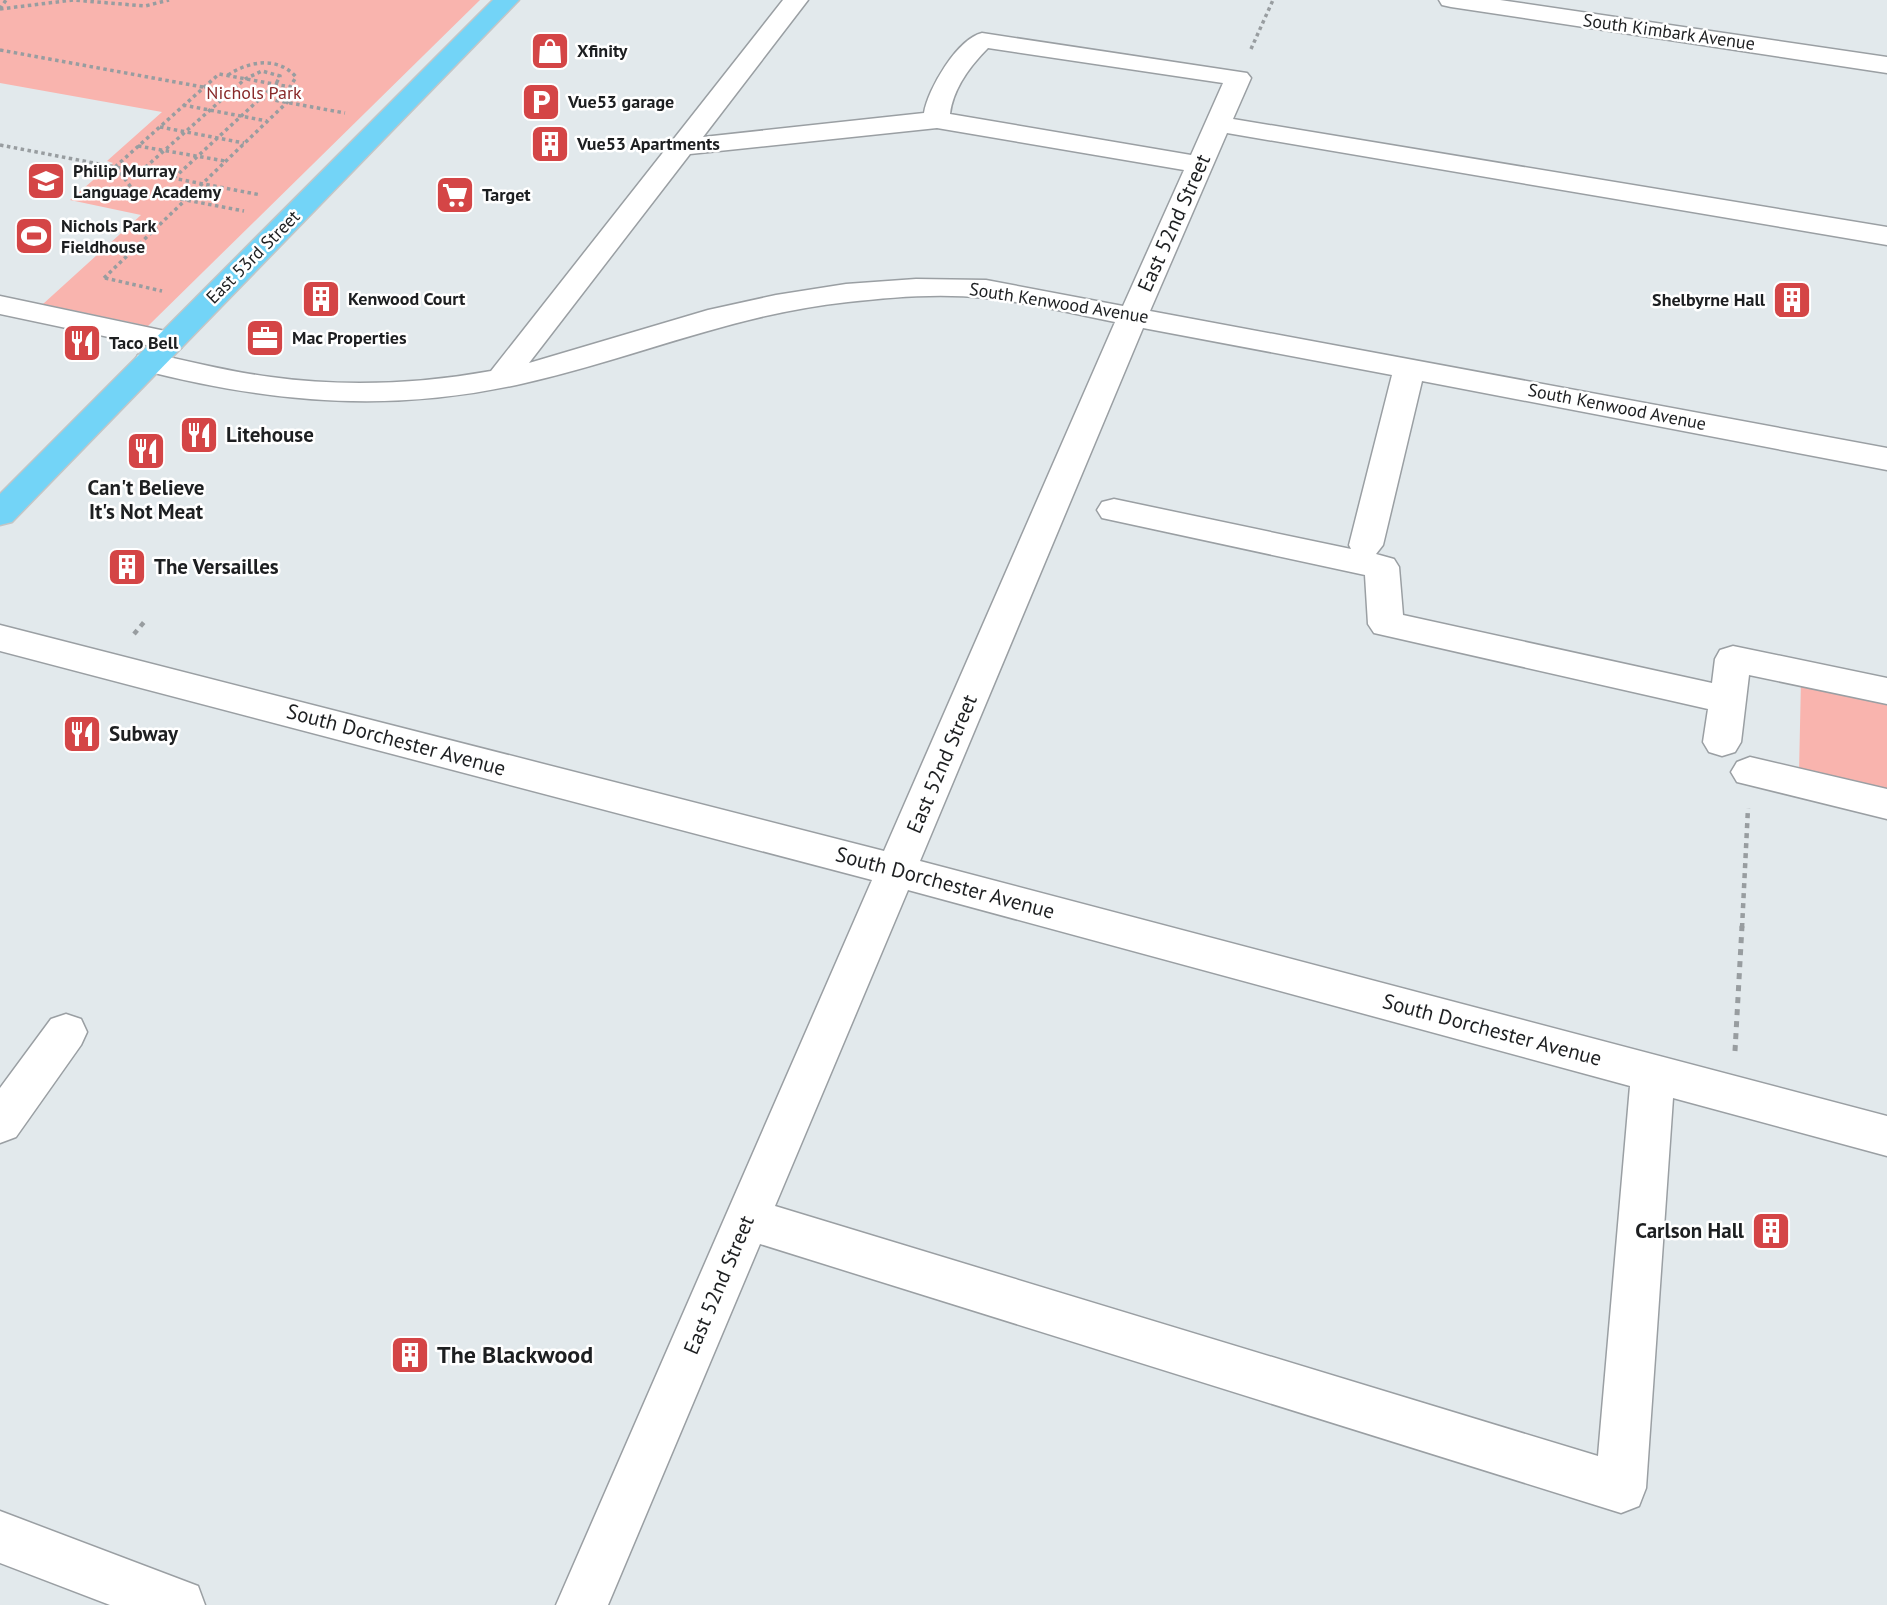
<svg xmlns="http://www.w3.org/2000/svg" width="1887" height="1605" font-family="'PT Sans',sans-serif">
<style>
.green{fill:#f9b4ae}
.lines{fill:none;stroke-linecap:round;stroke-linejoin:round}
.minor-casing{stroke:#9a9fa3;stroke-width:3}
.major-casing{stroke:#c4c5c5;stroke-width:3}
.path-far2{stroke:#989da0;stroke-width:3.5;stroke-dasharray:3.5 3.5;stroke-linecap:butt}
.path-far1{stroke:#989da0;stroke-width:4.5;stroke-dasharray:5 5;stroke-linecap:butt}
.path{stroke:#989da0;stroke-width:5;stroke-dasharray:6 6;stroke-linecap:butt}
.minor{fill:#fff;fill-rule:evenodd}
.major{fill:#73d4f7;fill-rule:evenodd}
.labels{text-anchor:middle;stroke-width:5;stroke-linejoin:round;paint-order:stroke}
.far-street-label{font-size:18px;fill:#1d1f21;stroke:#fff}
.far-poi-label{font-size:18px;font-weight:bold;fill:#1d1f21;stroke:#fff;text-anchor:start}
.far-park-label{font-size:18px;fill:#882929;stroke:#fff}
.street-label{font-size:21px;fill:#1d1f21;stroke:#fff}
.poi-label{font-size:21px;font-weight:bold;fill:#1d1f21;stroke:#fff;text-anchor:start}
.near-poi-label{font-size:24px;font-weight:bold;fill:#1d1f21;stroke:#fff;text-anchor:start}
</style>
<rect width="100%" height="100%" fill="#e2e9ec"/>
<!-- green -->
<path class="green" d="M0 0H480L148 326 43 304 141 215 70 200 113 163 107 161 162 112 0 83Z
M1801 680 1887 698V791L1799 772Z"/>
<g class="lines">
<!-- minor casing -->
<g class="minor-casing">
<path id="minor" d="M783 0H808L703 137 924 113C928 89 957 39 982 33L1247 73 1251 78 1233 119 1887 227V245L1227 133 1150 311 1887 448V470L1422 381 1383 545 1376 554 1394 559 1399 567 1403 615 1712 683 1715 659 1720 650 1733 646 1887 678V704L1749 675 1741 742 1735 752 1722 756 1709 752 1703 742 1708 709 1374 633 1368 624 1365 575 1102 518 1097 510 1102 502 1114 499 1351 549 1349 545 1392 375 1143 328 920 861 1887 1116V1156L1673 1098 1646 1488 1639 1506 1621 1513 760 1244 608 1605H556L872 880 0 651V625L884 851 1115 322C1073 314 1029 302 985 298 940 293 893 297 848 302 733 314 636 358 525 383 391 414 270 403 138 369L134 362 138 355 149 353C189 361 230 372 271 377 343 387 419 384 491 371ZM988 48 1223 83 1191 155 950 114C953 89 970 66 988 48ZM937 128 1184 170 1123 306 986 280 916 279 846 284 776 295 708 310 529 363 690 154ZM908 890 1630 1086 1598 1456 775 1206Z
M1439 0H1500L1887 57V73L1451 7 1442 5Z
M0 296 170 332 181 334 185 341 181 348 170 350 0 314Z
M1750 757 1887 789V819L1737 782 1731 772 1737 762Z
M66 1014 81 1019 87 1032 81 1045 16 1137 0 1143V1088L51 1019Z
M0 1511 198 1586 205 1605H110L0 1563Z"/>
</g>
<!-- major casing -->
<g class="major-casing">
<path id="major" d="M493 0H519L12 522 0 525V494Z"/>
</g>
<!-- path-far2 -->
<path class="path-far2" d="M0 9 73 0 145 6 169 0
M0 9 6 0
M1251 49 1273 0
M0 50 345 113
M228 75C249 61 278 56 296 77L290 87
M183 105 267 121
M160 127 244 143
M0 145 261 195
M138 146 225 161
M115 167 219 74 301 89
M116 167 133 190 244 211
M140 172 245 79 262 71 280 76 276 84 174 178
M104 278 301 89
M105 278 162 291"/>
<!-- path-far1 -->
<path class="path-far1" d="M134 634 145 621
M1742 928 1748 808"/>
<!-- path -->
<path class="path" d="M1735 1051 1742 926"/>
<!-- minor -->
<use href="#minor" class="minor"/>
<!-- major -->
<use href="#major" class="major"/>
</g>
<!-- icons -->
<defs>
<g id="shop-square" transform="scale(2.0125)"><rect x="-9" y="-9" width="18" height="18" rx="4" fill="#d44546" stroke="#fff"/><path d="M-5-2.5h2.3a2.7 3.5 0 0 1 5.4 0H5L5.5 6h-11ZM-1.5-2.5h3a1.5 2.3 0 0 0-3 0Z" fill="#fff"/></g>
<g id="parking-square" transform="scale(2.0125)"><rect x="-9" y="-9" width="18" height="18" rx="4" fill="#d44546" stroke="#fff"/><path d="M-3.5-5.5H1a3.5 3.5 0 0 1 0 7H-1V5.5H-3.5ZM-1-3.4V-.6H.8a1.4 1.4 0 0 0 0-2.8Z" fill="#fff"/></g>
<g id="building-square" transform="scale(2.0125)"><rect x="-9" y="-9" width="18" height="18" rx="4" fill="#d44546" stroke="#fff"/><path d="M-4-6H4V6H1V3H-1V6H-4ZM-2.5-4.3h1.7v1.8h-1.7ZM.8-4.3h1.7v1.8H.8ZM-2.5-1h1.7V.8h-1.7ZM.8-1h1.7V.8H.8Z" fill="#fff"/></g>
<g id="school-square" transform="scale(2.0125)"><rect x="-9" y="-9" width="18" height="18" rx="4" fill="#d44546" stroke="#fff"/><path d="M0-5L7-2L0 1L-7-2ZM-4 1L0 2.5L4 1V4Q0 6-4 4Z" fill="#fff"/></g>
<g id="supermarket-square" transform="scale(2.0125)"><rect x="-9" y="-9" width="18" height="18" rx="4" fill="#d44546" stroke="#fff"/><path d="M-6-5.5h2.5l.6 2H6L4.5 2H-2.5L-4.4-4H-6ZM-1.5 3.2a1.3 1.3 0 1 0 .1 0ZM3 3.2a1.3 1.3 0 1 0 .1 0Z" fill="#fff"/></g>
<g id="stadium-square" transform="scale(2.0125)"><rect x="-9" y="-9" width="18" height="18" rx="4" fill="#d44546" stroke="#fff"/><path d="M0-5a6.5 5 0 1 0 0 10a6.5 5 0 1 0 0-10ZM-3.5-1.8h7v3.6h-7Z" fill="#fff"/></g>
<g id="office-square" transform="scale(2.0125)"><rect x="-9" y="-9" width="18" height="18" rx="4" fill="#d44546" stroke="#fff"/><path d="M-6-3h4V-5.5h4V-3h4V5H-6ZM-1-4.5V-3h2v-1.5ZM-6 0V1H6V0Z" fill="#fff"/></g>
<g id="restaurant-square" transform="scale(2.0125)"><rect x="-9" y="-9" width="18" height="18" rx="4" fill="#d44546" stroke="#fff"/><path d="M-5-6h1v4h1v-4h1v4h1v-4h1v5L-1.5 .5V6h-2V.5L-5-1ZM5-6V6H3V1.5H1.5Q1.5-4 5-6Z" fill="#fff"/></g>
</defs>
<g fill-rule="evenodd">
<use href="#shop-square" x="550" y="51"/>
<use href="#parking-square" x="541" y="102"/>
<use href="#building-square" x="550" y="144"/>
<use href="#school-square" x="46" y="181"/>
<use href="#supermarket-square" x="455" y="195"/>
<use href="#stadium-square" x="34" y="236"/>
<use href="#building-square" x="321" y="299"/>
<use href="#building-square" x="1792" y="300"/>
<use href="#office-square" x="265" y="338"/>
<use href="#restaurant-square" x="82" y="343"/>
<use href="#restaurant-square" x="199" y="435"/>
<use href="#restaurant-square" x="146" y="451"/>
<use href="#building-square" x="127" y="567"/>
<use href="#restaurant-square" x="82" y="734"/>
<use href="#building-square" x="1771" y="1231"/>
<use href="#building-square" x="410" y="1355"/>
</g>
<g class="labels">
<!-- far-street labels -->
<g class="far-street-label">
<text transform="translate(1669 32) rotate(8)" y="6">South Kimbark Avenue</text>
<text transform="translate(253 257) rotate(-45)" y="6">East 53rd Street</text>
<text transform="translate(1059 303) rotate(9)" y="6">South Kenwood Avenue</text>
<text transform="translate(1617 407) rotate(11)" y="6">South Kenwood Avenue</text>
</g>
<!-- far-poi labels -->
<g class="far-poi-label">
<text x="577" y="57">Xfinity</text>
<text x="568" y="108">Vue53 garage</text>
<text x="577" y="150">Vue53 Apartments</text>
<text x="73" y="177">Philip Murray<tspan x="73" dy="21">Language Academy</tspan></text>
<text x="482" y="201">Target</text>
<text x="61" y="232">Nichols Park<tspan x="61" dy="21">Fieldhouse</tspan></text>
<text x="348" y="305">Kenwood Court</text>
<text x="1765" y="306" text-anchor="end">Shelbyrne Hall</text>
<text x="292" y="344">Mac Properties</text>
<text x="109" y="349">Taco Bell</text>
</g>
<!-- far-park labels -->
<g class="far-park-label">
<text x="254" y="99">Nichols Park</text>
</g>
<!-- street labels -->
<g class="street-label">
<text transform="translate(1174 223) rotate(-66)" y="7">East 52nd Street</text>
<text transform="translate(396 740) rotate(15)" y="7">South Dorchester Avenue</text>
<text transform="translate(942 764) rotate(-67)" y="7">East 52nd Street</text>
<text transform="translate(945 883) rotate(15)" y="7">South Dorchester Avenue</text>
<text transform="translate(1492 1030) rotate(15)" y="7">South Dorchester Avenue</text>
<text transform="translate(719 1285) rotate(-67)" y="7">East 52nd Street</text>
</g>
<!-- poi labels -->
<g class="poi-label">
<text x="226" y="442">Litehouse</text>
<text x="146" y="495" text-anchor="middle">Can't Believe<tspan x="146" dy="24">It's Not Meat</tspan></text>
<text x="154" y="574">The Versailles</text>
<text x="109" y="741">Subway</text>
<text x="1744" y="1238" text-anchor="end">Carlson Hall</text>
</g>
<!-- near-poi labels -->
<g class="near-poi-label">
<text x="437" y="1363">The Blackwood</text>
</g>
</g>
</svg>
